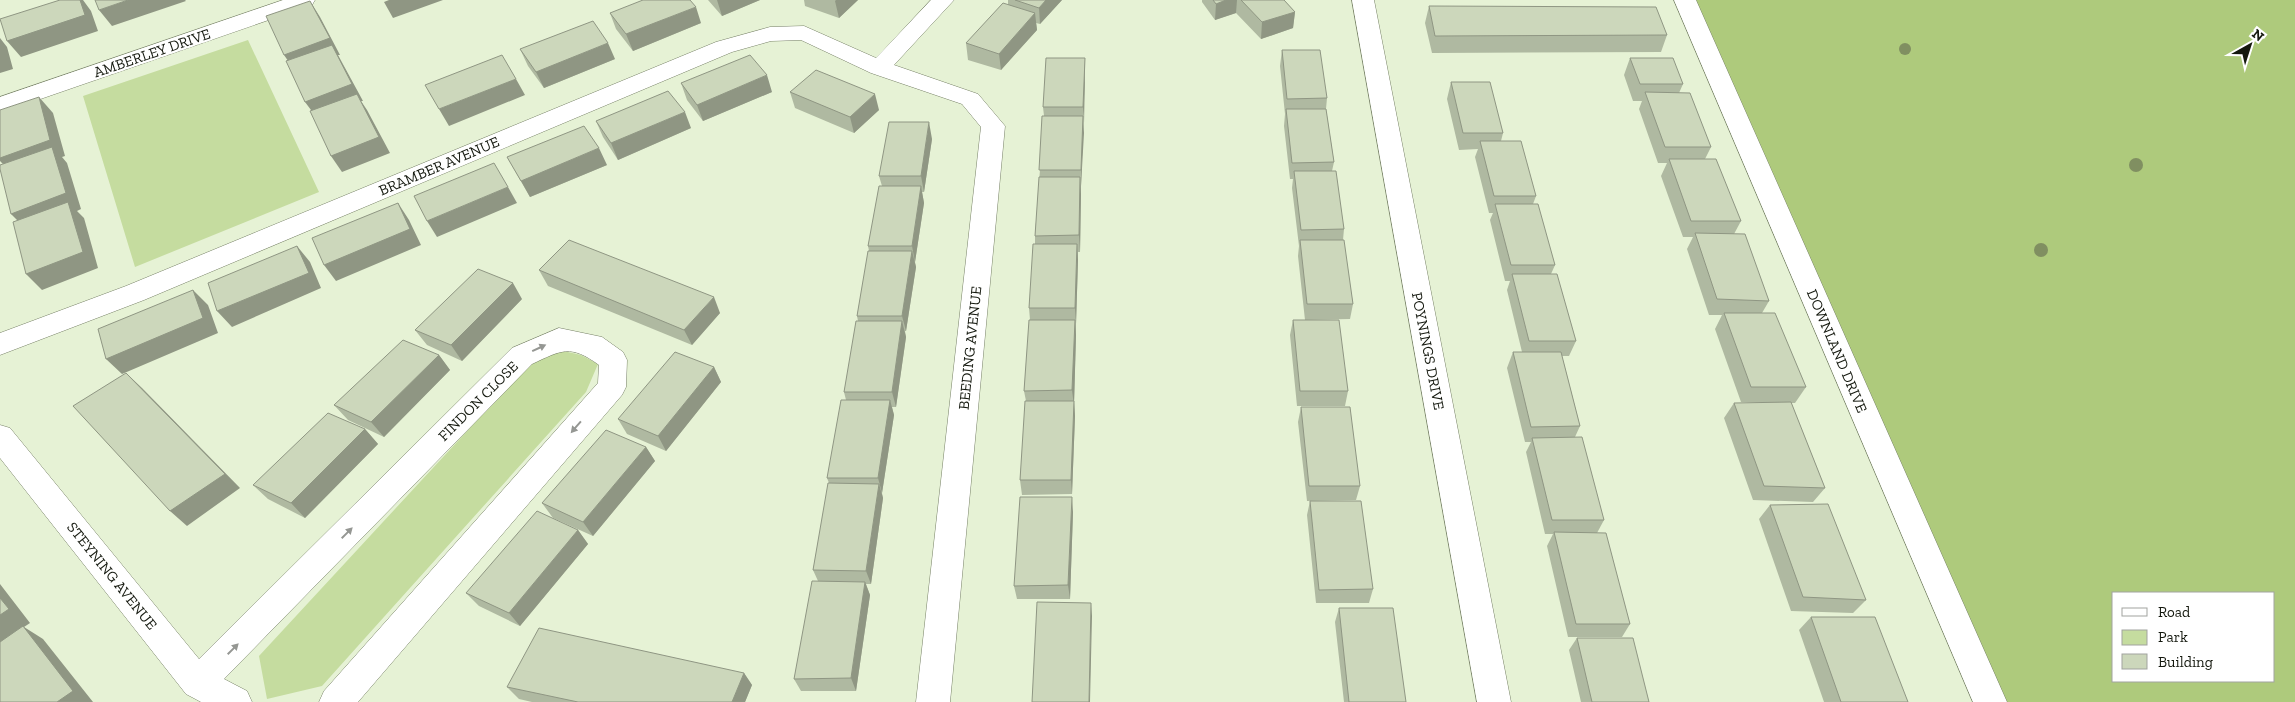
<svg xmlns="http://www.w3.org/2000/svg" width="2295" height="702" font-family="'Zilla Slab',serif">
<style>
.green{fill:#c5dc9f}
.forest{fill:#aeca7c;fill-rule:evenodd}
.lines{fill:none;stroke-linecap:round;stroke-linejoin:round}
.minor-casing{stroke:#778167;stroke-width:1}
.minor{fill:#fff;fill-rule:evenodd}
.tree{fill:#808f61}
.wall{fill:#afb9a1}
.shaded-wall{fill:#8f9683}
.building{fill:#ccd7bb;stroke:#8f9683}
.oneway{fill:#959793}
.labels{text-anchor:middle;stroke-width:4;stroke-linejoin:round;paint-order:stroke}
.street-label{font-size:15px;fill:#14180e;stroke:#fff}
</style>
<rect width="100%" height="100%" fill="#e6f2d5"/>
<!-- green -->
<path class="green" d="M248 40 319 192 135 267 83 96Z
M559 350 581 355 598 364 586 392 322 686 267 699 259 656 531 362Z"/>
<!-- forest -->
<path class="forest" d="M1685 0H2295V702H2007ZM2114 593H2274V681H2114Z"/>
<g class="lines">
<!-- minor casing -->
<g class="minor-casing">
<path id="minor" d="M283 0H315L312 5 0 113V97Z
M931 0H954L894 65 978 94 1005 126 950 702H916L981 127 962 104 871 73 801 40 771 41 732 52 144 300 0 355V333L126 286 716 42 770 27 804 26 876 58Z
M1352 0H1374L1511 702H1477Z
M1674 0H1696L2007 702H1973Z
M559 328 602 337 623 352 627 360 626 387 622 395 358 702H319L324 691 598 383 599 365C570 344 562 350 532 364L224 679 247 691 252 702H201L186 694 0 458V425L10 428 199 659 512 348Z"/>
</g>
<!-- minor -->
<use href="#minor" class="minor"/>
</g>
<!-- trees -->
<g class="tree">
<circle cx="1905" cy="49" r="6"/>
<circle cx="2136" cy="165" r="7"/>
<circle cx="2041" cy="250" r="7"/>
</g>
<!-- wall -->
<path class="wall" d="M708 0H760L722 16Z
M804 0H858L839 18 805 6Z
M1008 0H1062L1040 24 1036 23 1037 30 1001 70 968 60 966 43 1008 5Z
M1202 0H1284L1295 12 1293 28 1261 39 1236 13 1215 20 1202 2Z
M1429 6 1667 35 1661 52 1432 53 1425 23Z
M610 13 701 23 633 51 616 29Z
M520 49 615 59 544 88 528 66Z
M1282 50 1327 98 1326 109 1334 162 1332 171 1344 229 1343 240 1353 304 1350 319 1305 320 1298 256 1299 246 1292 188 1293 179H1290L1284 126 1285 114 1280 66Z
M1085 58V75L1081 186 1080 252H1078V260L1076 324V335L1074 401 1075 416 1072 494 1022 495 1020 480 1026 401 1024 391 1030 320 1029 308 1035 244V236L1044 116 1043 107Z
M1630 58 1683 84 1679 93 1711 147 1705 159 1741 221 1734 234 1769 301 1762 313 1806 387 1795 403H1791L1825 488 1813 502 1753 500 1724 418 1734 403H1778L1741 402 1715 329 1722 315H1709L1687 249 1693 237H1683L1661 176 1667 163H1658L1639 109 1642 101H1633L1624 75Z
M1451 82 1503 133 1501 141 1536 196 1533 204 1555 265 1551 274 1576 341 1569 356H1562L1580 426 1575 437 1604 520 1597 533 1630 624 1622 637H1568L1547 546 1553 534H1545L1526 452 1531 442H1525L1507 368 1513 352H1522L1507 290 1510 281H1505L1490 220 1493 213H1489L1475 157 1478 149 1459 150 1447 99Z
M681 83 772 92 703 121 687 100Z
M790 92 879 110 854 133 795 108Z
M596 121 691 128 618 160 603 137Z
M932 139 924 192H922L924 203 915 262 916 267 906 331H905L906 337 896 407H892L894 415 882 493 883 498 871 584H866L870 595 856 691H801L794 679 818 581 813 570 829 483 827 478 846 400 844 392 858 321 857 316 869 251 868 246 882 186 879 176Z
M507 157 607 165 530 197Z
M539 270 720 313 692 345 548 286Z
M522 299 462 361 427 345 415 330Z
M1293 320 1348 391 1345 406H1297L1290 335Z
M439 355 450 370 384 437 348 420 334 405Z
M714 367 721 382 666 451 627 434 618 419Z
M1301 407 1360 486 1356 500 1307 501 1298 422Z
M365 429 378 444 305 518 268 499 253 485Z
M646 447 655 461 593 536 553 518 542 503Z
M1310 501 1373 589 1369 603H1316L1307 515Z
M1770 505 1866 600 1853 613 1791 611 1759 519Z
M1073 512 1070 599H1017L1014 586Z
M578 530 588 544 520 626 479 606 466 593Z
M1339 608 1406 702H1344L1335 622Z
M1811 617 1908 702H1824L1799 630Z
M1577 638 1649 702H1581L1569 650Z
M744 673 752 685 745 702H532L519 699 507 687Z"/>
<!-- shaded-wall -->
<path class="shaded-wall" d="M80 0H83L91 11 98 31 21 57 7 41Z
M128 0H185L186 1 112 26 99 10Z
M389 0H443L393 18 384 2Z
M717 0H760L722 16Z
M836 0H858L839 18 835 1Z
M1046 0H1062L1040 24 1039 8Z
M1226 0H1237L1236 13 1215 20 1216 4Z
M310 1 320 17 340 55H338L363 101H361L367 110 390 153 342 172 331 156 317 118 305 102 295 71 284 55Z
M696 7 701 23 633 51 626 34Z
M1295 12 1293 28 1261 39 1262 22Z
M1035 13 1037 30 1001 70 999 54Z
M0 38 7 47 13 69 0 73Z
M608 43 615 59 544 88 536 72Z
M1085 58V75L1084 124 1083 107Z
M767 75 772 92 703 121 697 105Z
M516 79 525 95 449 126 439 109Z
M875 94 879 110 854 133 850 117Z
M39 97 53 113 65 156 62 157 67 163 81 209 77 211 84 218 98 268 42 290 26 274 27 230 11 214 14 175 0 161V158Z
M685 112 691 128 618 160 611 143Z
M1083 116 1084 133 1081 186V170Z
M929 122 932 139 924 192 921 176Z
M599 148 607 165 530 197 521 181Z
M1080 177 1081 194 1080 252 1079 235Z
M921 186 924 203 915 262 912 246Z
M508 187 517 203 437 237 427 221Z
M398 203 409 220 421 245 336 281 324 265Z
M1077 244 1078 260 1076 324 1075 308Z
M297 246 310 262 321 288 232 327 217 311Z
M912 251 916 267 906 331 902 316Z
M513 283 522 299 462 361 451 345Z
M193 290 208 305 218 333 122 374 106 359Z
M714 297 720 313 692 345 684 330Z
M1075 320 1076 335 1074 406 1072 390Z
M902 321 906 337 896 407 892 392Z
M439 355 450 370 384 437 371 422Z
M714 367 721 382 666 451 658 436Z
M126 373 142 388 240 488 187 526 170 511Z
M890 400 894 415 882 493 878 478Z
M1074 401 1075 416 1072 494 1071 480Z
M365 429 378 444 305 518 291 503Z
M646 447 655 461 593 536 583 522Z
M879 484 883 498 871 584 866 571Z
M1072 497 1073 512 1070 599 1068 585Z
M578 530 588 544 520 626 509 613Z
M865 582 870 595 856 691 851 678Z
M0 584 30 623 24 627 43 639 93 702H57L0 643Z
M1091 603 1092 616 1090 702H1089Z
M744 673 752 685 745 702H732Z"/>
<!-- building -->
<path class="building" d="M60 0H80L85 15 7 41 0 19Z
M95 0H128L99 10Z
M643 0H690L696 7 626 34 610 13Z
M1015 0H1046L1039 8Z
M1213 0H1226L1216 4Z
M1241 0H1284L1295 12 1262 22Z
M310 1 330 38 284 55 266 16Z
M1003 3 1035 13 999 54 966 43Z
M1429 6 1656 7 1667 35 1435 36Z
M593 21 608 43 536 72 520 49Z
M332 45 352 84 305 102 286 61Z
M1282 50H1320L1327 98 1287 99Z
M502 55 516 79 439 109 425 85Z
M750 55 767 75 697 105 681 83Z
M1046 58H1085L1083 107H1043Z
M1630 58H1673L1683 84H1640Z
M816 70 875 94 850 117 790 92Z
M1451 82H1490L1503 133H1463Z
M668 91 685 112 611 143 596 121Z
M1645 92 1690 93 1711 147H1665Z
M357 94 379 137 331 156 310 111Z
M39 97 50 140 0 158V110Z
M1286 109H1326L1334 162 1292 163Z
M1042 116H1083L1081 170H1039Z
M889 122H929L921 176H879Z
M584 126 599 148 521 181 507 157Z
M1480 141H1521L1536 196H1494Z
M52 147 66 193 11 214 0 169V165Z
M1669 159H1716L1741 221H1691Z
M494 163 508 187 427 221 414 196Z
M1294 171H1336L1344 229 1301 230Z
M1039 177H1080L1079 235 1035 236Z
M879 186H921L912 246H868Z
M68 202 83 252 26 274 13 222Z
M398 203 410 229 324 265 312 238Z
M1495 204H1538L1555 265H1511Z
M1695 233 1745 234 1769 301 1717 299Z
M569 240 714 297 684 330 539 270Z
M1300 240H1344L1353 304H1307Z
M1033 244H1077L1075 308H1029Z
M297 246 309 273 217 311 208 283Z
M868 251H912L902 316H857Z
M478 269 513 283 451 345 415 330Z
M1512 274H1557L1576 341H1529Z
M193 290 203 318 106 359 98 329Z
M1724 313H1775L1806 387H1751Z
M1029 320H1075L1072 390 1024 391Z
M1293 320H1339L1348 391H1300Z
M856 321H902L892 392H844Z
M403 340 439 355 371 422 334 405Z
M675 352 714 367 658 436 618 419Z
M1513 352H1561L1580 426 1531 427Z
M126 373 225 474 170 511 73 406Z
M841 400H890L878 478H827Z
M1025 401H1074L1071 480H1020Z
M1791 402 1825 488 1764 486 1734 403Z
M1301 407H1350L1360 486H1309Z
M328 413 365 429 291 503 253 485Z
M606 430 646 447 583 522 542 503Z
M1582 437 1604 520H1552L1532 438Z
M828 483 879 484 866 571 813 570Z
M1020 497H1072L1068 585 1014 586Z
M1310 501H1361L1373 589 1319 590Z
M1828 504 1866 600 1803 597 1770 505Z
M537 511 578 530 509 613 466 593Z
M1554 532 1606 533 1630 624H1576Z
M812 581 865 582 851 678 794 679Z
M0 598 9 609 0 615Z
M1037 602 1091 603 1089 702H1032Z
M1339 608H1393L1406 702H1349Z
M1811 617H1875L1908 702H1841Z
M23 626 73 691 57 702H0V642Z
M539 628 744 673 732 702H578L507 687Z
M1577 638H1633L1649 702H1592Z"/>
<!-- one-way arrows -->
<defs><path id="oneway-solid" d="M-6-.8H1V-3.2L6.5 0L1 3.2V.8H-6Z" transform="scale(1.25)"/></defs>
<g class="oneway">
<use href="#oneway-solid" transform="translate(539 348) rotate(-25)"/>
<use href="#oneway-solid" transform="translate(576 427) rotate(131)"/>
<use href="#oneway-solid" transform="translate(347 533) rotate(-45)"/>
<use href="#oneway-solid" transform="translate(233 649) rotate(-45)"/>
</g>
<g class="labels">
<!-- street labels -->
<g class="street-label">
<text transform="translate(152 53) rotate(-19)" y="5">AMBERLEY DRIVE</text>
<text transform="translate(439 166) rotate(-23)" y="5">BRAMBER AVENUE</text>
<text transform="translate(970 348) rotate(-84)" y="5">BEEDING AVENUE</text>
<text transform="translate(1428 351) rotate(79)" y="5">POYNINGS DRIVE</text>
<text transform="translate(1837 351) rotate(67)" y="5">DOWNLAND DRIVE</text>
<text transform="translate(478 401) rotate(-45)" y="5">FINDON CLOSE</text>
<text transform="translate(112 576) rotate(51)" y="5">STEYNING AVENUE</text>
</g>
</g>
<!-- legend -->
<rect x="2112" y="592" width="162" height="90" fill="#ffffff" stroke="#a1a39f"/>
<rect x="2122" y="608" width="25" height="8" fill="#ffffff" stroke="#a1a39f"/>
<text x="2158" y="617" font-size="15" fill="#14180e">Road</text>
<rect x="2122" y="630" width="25" height="15" fill="#c5dc9f" stroke="#a1a39f"/>
<text x="2158" y="642" font-size="15" fill="#14180e">Park</text>
<rect x="2122" y="654" width="25" height="15" fill="#ccd7bb" stroke="#a1a39f"/>
<text x="2158" y="667" font-size="15" fill="#14180e">Building</text>
<!-- north arrow -->
<g transform="translate(2250 45) rotate(39)" stroke="#ffffff" stroke-width="4" paint-order="stroke">
<path d="M0-4L9 19L0 12L-9 19Z" fill="#14180e"/>
<text y="-8" font-size="14" font-weight="bold" text-anchor="middle" fill="#14180e">N</text>
</g>
</svg>
